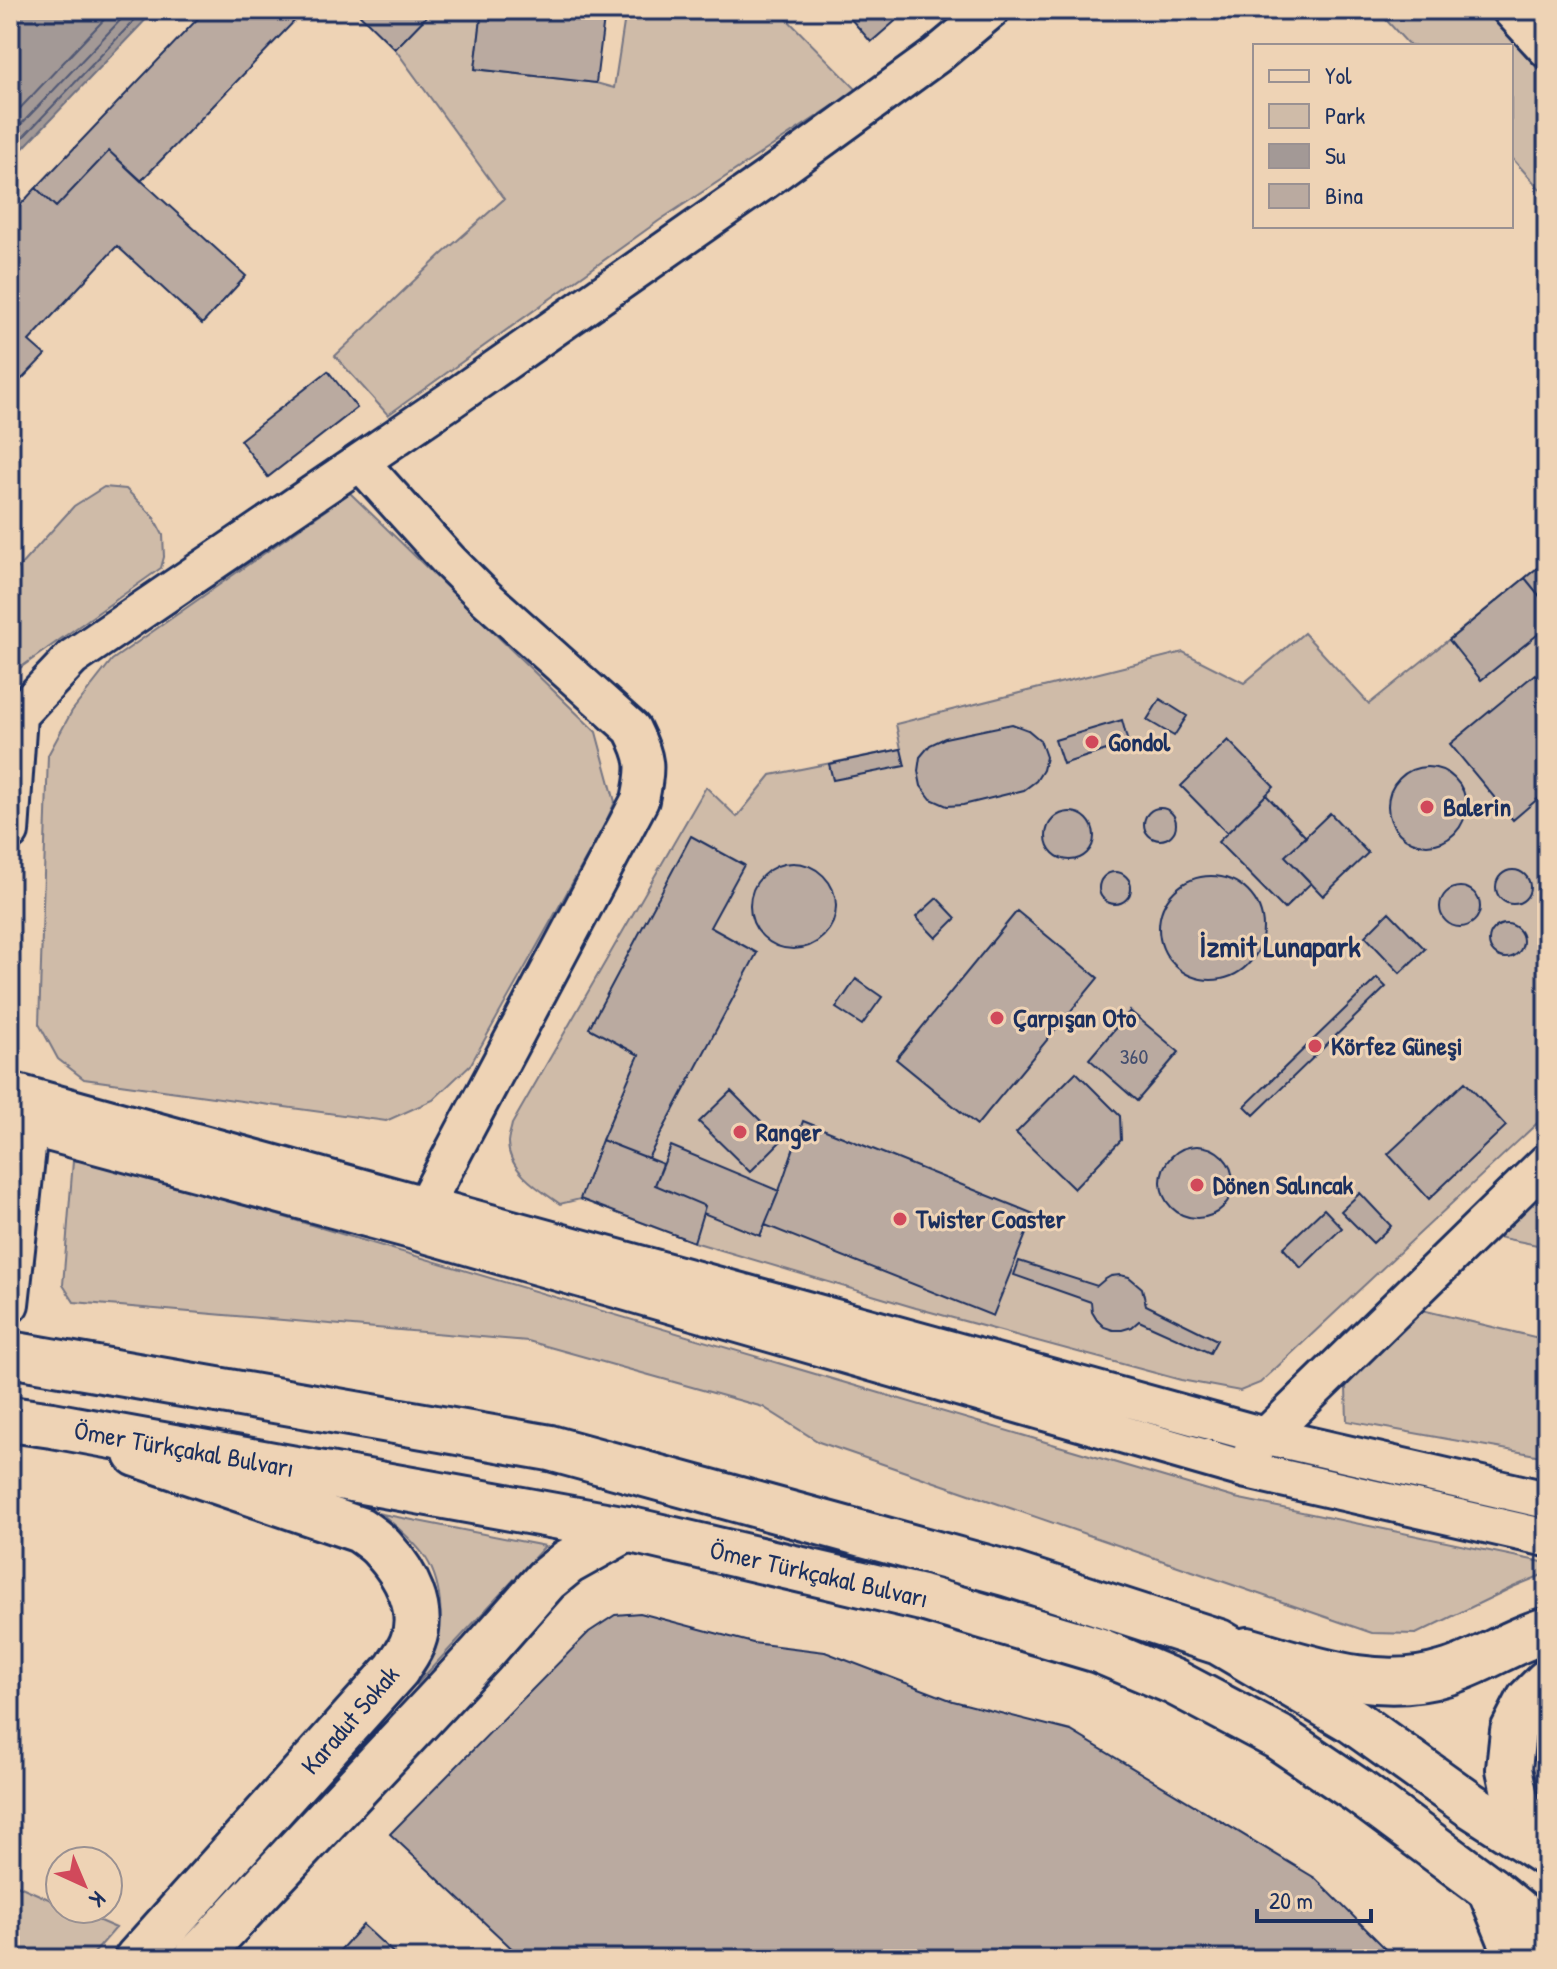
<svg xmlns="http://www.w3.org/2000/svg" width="1557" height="1969" font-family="'Patrick Hand',sans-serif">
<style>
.green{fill:#cfbba8;stroke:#757583;stroke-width:2}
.water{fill:#a39996;stroke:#6d6f80;stroke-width:2}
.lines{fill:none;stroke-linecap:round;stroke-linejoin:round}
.shore{stroke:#515974;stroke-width:2}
.building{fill:#baaaa0;stroke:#1b2f5e;stroke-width:2}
.street-casing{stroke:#1b2f5e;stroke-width:42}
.secondary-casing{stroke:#1b2f5e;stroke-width:50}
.primary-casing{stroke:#1b2f5e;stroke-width:50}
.street{stroke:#eed3b5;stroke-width:36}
.secondary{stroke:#eed3b5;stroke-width:44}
.primary{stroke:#eed3b5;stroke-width:44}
.poi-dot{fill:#d1495b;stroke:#eed3b5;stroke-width:3}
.labels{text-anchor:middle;stroke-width:6;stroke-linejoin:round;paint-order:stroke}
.number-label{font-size:22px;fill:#434e6e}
.poi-label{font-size:26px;font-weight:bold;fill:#1b2f5e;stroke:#eed3b5;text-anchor:start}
.street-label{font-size:26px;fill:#1b2f5e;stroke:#eed3b5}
.quarter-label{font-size:30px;font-weight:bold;fill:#1b2f5e;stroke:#eed3b5}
</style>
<rect width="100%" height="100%" fill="#eed3b5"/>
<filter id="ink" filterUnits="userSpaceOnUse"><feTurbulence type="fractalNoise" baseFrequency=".0125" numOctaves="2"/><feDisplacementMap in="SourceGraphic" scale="16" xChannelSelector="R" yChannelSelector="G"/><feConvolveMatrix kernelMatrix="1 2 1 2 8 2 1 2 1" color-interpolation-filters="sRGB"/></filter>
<g filter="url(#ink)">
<!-- green -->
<path class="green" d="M433 10H482L475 69 596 83 614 88 626 10H778L857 90 660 220 388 415 335 356 441 255 504 199 395 49Z
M1377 10H1485L1547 79V197L1511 157V46H1410Z
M104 487 126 489 153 516 163 535 164 557 161 568 10 675V577L74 506Z
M350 493 596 732 615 802 603 828 471 1064 433 1100 386 1121 84 1079 58 1059 39 1024 48 755 72 711 112 660Z
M1547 560V1114L1260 1383 1240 1391 1181 1380 916 1308 694 1242 580 1199 560 1204C540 1190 508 1171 508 1143 508 1137 511 1130 512 1124L706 787 737 817 771 775 901 749 896 724 1183 652 1244 683 1304 633 1369 704Z
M91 1160 1235 1498 1547 1563V1573L1513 1587 1416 1634 1372 1633 819 1442 763 1407 528 1341 74 1302 63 1285 73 1161Z
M1547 1189V1247L1497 1237Z
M1422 1310 1547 1340V1360L1537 1410 1547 1413V1457L1347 1421 1346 1387 1359 1370Z
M382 1514 545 1546 416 1685C423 1674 430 1663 434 1651 445 1621 442 1579 423 1554 411 1538 396 1526 382 1514Z
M10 1882 60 1904V1909H72L116 1928 89 1959H10Z"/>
<!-- water -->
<path class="water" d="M10 10H155L10 162Z"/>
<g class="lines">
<!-- shore -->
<path class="shore" d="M10 119 113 10
M10 136 130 10
M10 151 144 10"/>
</g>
<!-- building -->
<path class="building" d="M206 10H305L141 181 109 151 56 207 36 188Z
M355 10H433L395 49Z
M482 10H605L596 83 475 69Z
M843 10H908L871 42Z
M109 151 246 276 202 324 117 246 29 341 45 355 22 379 10 369V216L36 188 56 207Z
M328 371 357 408 268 477 240 440Z
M1547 560V605L1525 578Z
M1525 578 1547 605V627L1481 680 1449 640Z
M1535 674 1547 688V791L1513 820 1450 744Z
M1160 699 1187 716 1174 736 1147 720Z
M1122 720 1128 743 1063 764 1055 740Z
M1012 724 1028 730 1040 740 1046 757 1043 770 1036 781 1024 790 963 805 947 806 931 799 921 786 918 771 920 757 930 745 945 738Z
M1228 740 1274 787 1227 833 1181 786Z
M901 749 905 766 833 780 829 764Z
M1388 806a39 39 0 1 1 78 0a39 39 0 1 1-78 0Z
M1266 795 1306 837 1285 856 1311 883 1284 909 1218 842Z
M1144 824a16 16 0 1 1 32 0a16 16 0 1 1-32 0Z
M1046 836a24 24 0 1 1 48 0a24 24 0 1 1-48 0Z
M1330 813 1368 853 1323 896 1285 856Z
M691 836 744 865 710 927 757 953 648 1158 602 1140 639 1055 589 1028Z
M750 906a43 43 0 1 1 86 0a43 43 0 1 1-86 0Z
M1496 887a17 17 0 1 1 34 0a17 17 0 1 1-34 0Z
M1099 888a16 16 0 1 1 32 0a16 16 0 1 1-32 0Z
M1159 928a52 52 0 1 1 104 0a52 52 0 1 1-104 0Z
M1440 907a20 20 0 1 1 40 0a20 20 0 1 1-40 0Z
M937 898 956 918 936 938 916 917Z
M1017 911 1098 978 977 1125 896 1059Z
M1389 912 1425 949 1400 973 1365 936Z
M1489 941a17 17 0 1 1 34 0a17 17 0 1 1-34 0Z
M1377 978 1386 987 1254 1115 1245 1106Z
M856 979 882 997 862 1025 836 1008Z
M1130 1011 1179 1052 1137 1101 1089 1059Z
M1076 1072 1120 1116 1121 1140 1074 1189 1016 1133Z
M1465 1082 1506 1126 1429 1199 1388 1154Z
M731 1091 781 1141 750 1172 699 1122Z
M803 1121 1034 1214 993 1316 765 1225 779 1191Z
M602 1140 663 1164 655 1185 705 1206 694 1242 580 1199Z
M671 1146 779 1191 760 1236 703 1213 705 1206 655 1185Z
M1161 1182a36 36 0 1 1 72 0a36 36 0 1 1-72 0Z
M1360 1193 1391 1226 1373 1243 1341 1211Z
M1324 1209 1342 1228 1301 1268 1283 1248Z
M1019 1261 1097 1286 1104 1280 1111 1276 1120 1275 1129 1277 1142 1288 1146 1305 1217 1340 1210 1353 1139 1321 1132 1327 1122 1330H1113L1104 1327 1097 1320 1092 1312 1091 1302 1014 1275Z
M640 1613 753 1643 825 1652 953 1701 1071 1731 1315 1878 1396 1959H523L390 1834 589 1632 615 1615Z
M363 1925 400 1959H332Z"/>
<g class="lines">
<!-- street casing -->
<g class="street-casing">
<path id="street" d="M1511 10 1547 49
M360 462 450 562 485 597 632 729C647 759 647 767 640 800L414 1226
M10 832 18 715 72 658 448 402 764 181 937 55 991 10
M10 1091 1250 1432 1547 1500
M10 1119 29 1127 411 1230 1247 1470 1547 1538
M10 1304 32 1103
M1253 1449 1547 1162"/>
</g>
<!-- secondary casing -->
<g class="secondary-casing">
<path id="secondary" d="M1247 1650C1310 1668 1379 1694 1445 1673 1481 1663 1511 1640 1547 1630
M1547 1682 1529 1700 1513 1731 1509 1769 1517 1806 1547 1854
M1490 1889 1514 1948V1959
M137 1959 397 1669C402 1660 410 1651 413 1641 425 1609 405 1573 384 1550 378 1542 368 1536 360 1530L137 1454
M196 1959 481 1654 546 1580 568 1562 627 1529"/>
</g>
<!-- primary casing -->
<g class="primary-casing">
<path id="primary" d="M10 1354 550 1448 1009 1574 1219 1642 1353 1721 1469 1804 1547 1854
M10 1419 52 1425 627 1529 922 1598 1098 1650 1174 1682 1278 1737 1358 1791 1490 1889 1547 1936"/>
</g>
<!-- street -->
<use href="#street" class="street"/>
<!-- secondary -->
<use href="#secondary" class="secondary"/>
<!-- primary -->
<use href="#primary" class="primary"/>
</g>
</g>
<!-- markers -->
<g class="poi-dot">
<circle cx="1092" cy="742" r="8"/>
<circle cx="1427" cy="807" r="8"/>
<circle cx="997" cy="1018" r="8"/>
<circle cx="1315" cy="1046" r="8"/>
<circle cx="740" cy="1132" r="8"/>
<circle cx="1197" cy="1185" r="8"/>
<circle cx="900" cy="1219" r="8"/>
</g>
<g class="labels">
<!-- number labels -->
<g class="number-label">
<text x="1134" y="1064">360</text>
</g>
<!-- poi labels -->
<g class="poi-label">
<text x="1108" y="751">Gondol</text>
<text x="1443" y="816">Balerin</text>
<text x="1013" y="1027">Çarpışan Oto</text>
<text x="1331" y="1055">Körfez Güneşi</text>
<text x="756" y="1141">Ranger</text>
<text x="1213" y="1194">Dönen Salıncak</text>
<text x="916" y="1228">Twister Coaster</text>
</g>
<!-- street labels -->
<g class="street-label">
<text transform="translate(184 1449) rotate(10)" y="9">Ömer Türkçakal Bulvarı</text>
<text transform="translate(819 1574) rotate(13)" y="9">Ömer Türkçakal Bulvarı</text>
<text transform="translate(350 1720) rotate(-49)" y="9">Karadut Sokak</text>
</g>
<!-- quarter labels -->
<g class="quarter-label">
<text x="1280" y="957">İzmit Lunapark</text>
</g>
</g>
<!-- margin -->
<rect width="1557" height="1969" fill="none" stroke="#eed3b5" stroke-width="40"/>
<rect x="20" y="20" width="1517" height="1929" fill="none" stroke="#1b2f5e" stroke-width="3" filter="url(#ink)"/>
<!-- legend -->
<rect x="1253" y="44" width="260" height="184" fill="#eed3b5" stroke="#9a9192" stroke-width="2"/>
<rect x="1269" y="70" width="40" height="12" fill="#eed3b5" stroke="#9a9192" stroke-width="2"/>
<text x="1325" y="84" font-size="24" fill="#1b2f5e">Yol</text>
<rect x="1269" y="104" width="40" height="24" fill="#cfbba8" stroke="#9a9192" stroke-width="2"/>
<text x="1325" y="124" font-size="24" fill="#1b2f5e">Park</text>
<rect x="1269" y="144" width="40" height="24" fill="#a39996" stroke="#9a9192" stroke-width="2"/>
<text x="1325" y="164" font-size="24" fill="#1b2f5e">Su</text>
<rect x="1269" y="184" width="40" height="24" fill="#baaaa0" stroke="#9a9192" stroke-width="2"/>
<text x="1325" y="204" font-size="24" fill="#1b2f5e">Bina</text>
<!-- north arrow -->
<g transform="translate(84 1885) rotate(136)"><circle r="38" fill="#eed3b5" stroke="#9a9192" stroke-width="2"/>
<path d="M0-6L14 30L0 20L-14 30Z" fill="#d1495b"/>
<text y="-12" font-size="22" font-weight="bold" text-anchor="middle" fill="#1b2f5e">K</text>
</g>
<!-- scale -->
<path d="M1257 1909v12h114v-12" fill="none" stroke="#1b2f5e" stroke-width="4"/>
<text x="1269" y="1909" font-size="24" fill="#1b2f5e" stroke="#eed3b5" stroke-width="6" paint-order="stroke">20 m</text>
</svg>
